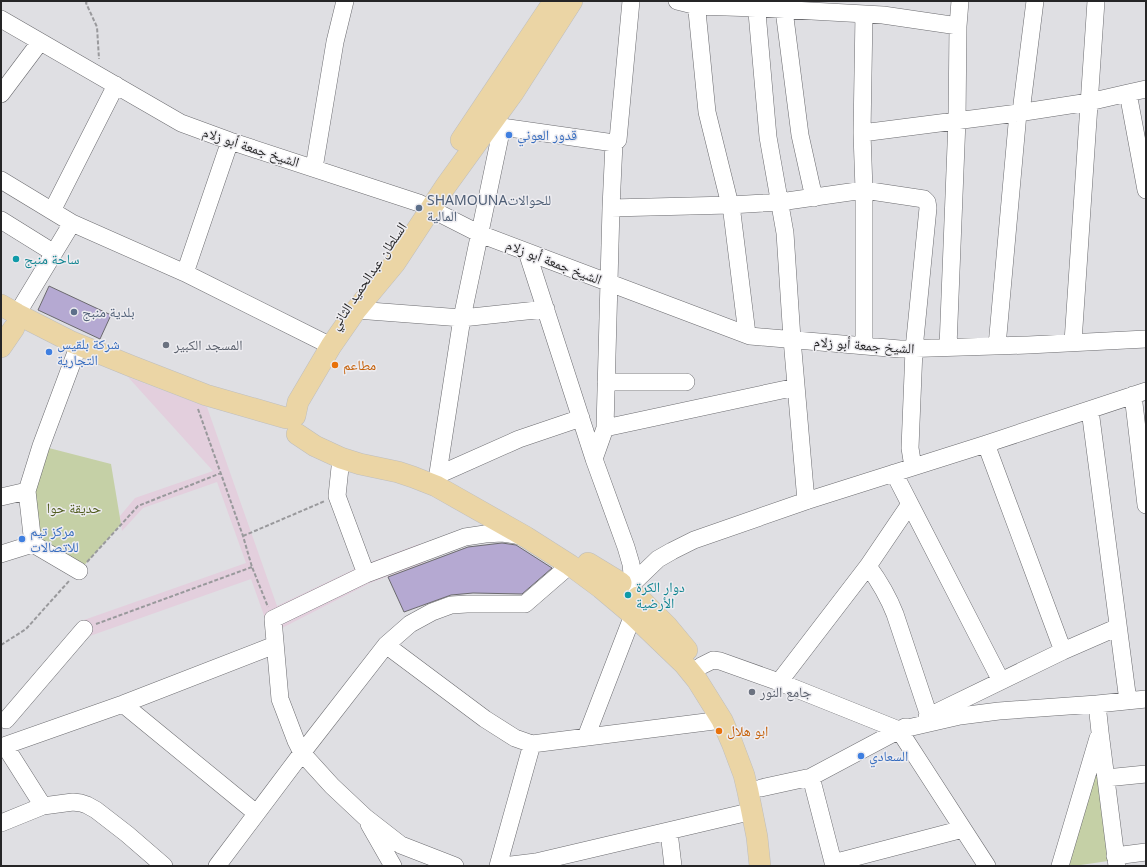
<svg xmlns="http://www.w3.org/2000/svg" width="1147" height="867" font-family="'Noto Sans','Noto Naskh Arabic',sans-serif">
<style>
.commercial{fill:#e3cfdd}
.green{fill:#c5d0a6}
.building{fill:#b5a9d2;stroke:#6b6a6e}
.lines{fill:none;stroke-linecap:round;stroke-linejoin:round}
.minor-casing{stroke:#6c6c70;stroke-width:18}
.major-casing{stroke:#bebebe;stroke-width:22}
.path{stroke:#99999c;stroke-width:2;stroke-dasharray:4 2;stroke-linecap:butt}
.minor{stroke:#fff;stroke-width:17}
.major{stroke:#ebd5a5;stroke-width:21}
.shop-dot{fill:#3f7fe0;stroke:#edecf0;stroke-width:1.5}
.service-dot{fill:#5c6f8a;stroke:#edecf0;stroke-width:1.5}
.culture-dot{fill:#0f9aa8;stroke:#edecf0;stroke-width:1.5}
.worship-dot{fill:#6b7280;stroke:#edecf0;stroke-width:1.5}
.food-dot{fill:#e8710a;stroke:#edecf0;stroke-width:1.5}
.labels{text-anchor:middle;stroke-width:3;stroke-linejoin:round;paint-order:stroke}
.shop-label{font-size:14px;fill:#366cbe;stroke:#edecf0;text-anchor:start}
.street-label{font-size:14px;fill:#252526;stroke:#edecf0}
.service-label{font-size:14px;fill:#4e5e75;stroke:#edecf0;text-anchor:start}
.culture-label{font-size:14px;fill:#0d838f;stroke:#edecf0;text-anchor:start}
.worship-label{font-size:14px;fill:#5b616d;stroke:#edecf0;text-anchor:start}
.food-label{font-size:14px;fill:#c56008;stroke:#edecf0;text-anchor:start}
.park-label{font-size:14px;fill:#4f5b1c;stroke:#edecf0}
</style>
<rect width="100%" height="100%" fill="#dfdfe3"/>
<!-- commercial -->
<path class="commercial" d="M128 377 207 407 277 606 363 565 419 544 426 562 370 583 280 629 281 652 143 705 138 690 268 640 266 621 251 579 87 637 81 621 246 563 217 482 143 508 122 531 120 516 135 498 213 471Z"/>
<!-- green -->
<path class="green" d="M41 446 111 464 121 524 79 571 33 544 27 491Z
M1096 767 1108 861 1074 866H1063Z"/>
<!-- building -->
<path class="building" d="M49 286 111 315 100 339 38 310Z
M502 543 516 545 552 568 522 594 473 593 451 595 404 612 388 577 468 547Z"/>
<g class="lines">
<!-- minor casing -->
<g class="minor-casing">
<path id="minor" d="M677 1 697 6 756 8 883 15 958 26
M696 1 707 112 732 213 747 334
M756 1 768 137 785 233 792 339 806 501
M784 10 800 135 814 198
M1 19 181 123 230 141 419 203 480 234 750 336 900 349 1028 345 1146 339
M1146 89 1128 93 1146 190
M1 94 40 42
M1021 112 1035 1
M492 123 502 127 614 143 618 140 631 1
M862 133 864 14
M314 168 335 42 345 1
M1 180 72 223 185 273 323 342
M611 208 730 205 780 202 864 190 924 199 927 202 928 208 914 349 910 448 913 467
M52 211 116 85
M1 220 54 253
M527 252 594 459 626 547 631 564 633 583
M185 273 230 141
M356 310 462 318 546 309
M17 314 72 223
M1073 342 1096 1
M864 346V190L862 133 1018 113 1089 102 1128 93
M997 346 1018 113
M948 347 957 120 958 26 960 1
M75 355 41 446 27 491 33 544 79 571
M606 382H686
M1133 395 1146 505
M1090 410 1128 701
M605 428 796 387
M986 444 1063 651
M341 458 337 496 366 574
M594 459 605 428 611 208 614 143
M894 473 1001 681
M438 475 519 439 581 418
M436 486 462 318 502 127
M1 497 27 491
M1 554 33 544
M868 566C879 581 888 596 895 614L929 716
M633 583 658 559 672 551 694 540 806 501 986 444 1146 391
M386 645 485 719 515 738 532 744 722 720
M701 666 713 660 720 661 779 682 899 730 960 716 999 711 1097 704 1146 699
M779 682 868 566 910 504
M123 704 256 813
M1097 704 1100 732 1117 866
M927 717 1063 651 1118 627
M6 720 84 629
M899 730 987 866
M586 737 633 615
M5 746 43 806
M1 747 123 704 275 645
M811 777 834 866
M1106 778 1146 774
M761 788 811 777 905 727
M1 823 43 806 73 802 81 803 87 805 96 810 127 834 164 866
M369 824 393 866
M669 832 673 866
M1115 856 1146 852
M833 863 963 829
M217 866 302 753 386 645 410 624 432 612 451 605 467 604H525L570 565
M455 866 401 845 365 817 332 786 302 753 296 741 280 699 273 619 366 574 465 537 485 534 502 533 522 536
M498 866 532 744
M501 866 536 862 753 811
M1060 866 1098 738"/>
</g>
<!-- major casing -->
<g class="major-casing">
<path id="major" d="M461 140 554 1
M1 305 17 314 72 342 131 366 206 395 286 418
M1 347 14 328
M295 416 298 402 331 346 356 310 395 263 445 187 513 93 572 1
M297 434 315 446 341 458 360 464 398 472 413 477 436 486 526 537 570 565 601 588 633 615 684 664 697 680 722 720 732 743 744 775 748 792 757 837 760 866
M588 563 621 583
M638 597 667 626 687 650"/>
</g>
<!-- path -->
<path class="path" d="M87 1 86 3 97 27 99 59
M198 409 243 536 252 567 268 607
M243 536 325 501
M87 562 138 506 221 473
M96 624 252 567
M1 645 26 629 69 581"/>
<!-- minor -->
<use href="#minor" class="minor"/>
<!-- major -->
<use href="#major" class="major"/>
</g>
<!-- markers -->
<g class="shop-dot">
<circle cx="509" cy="135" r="4"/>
<circle cx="49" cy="352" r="4"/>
<circle cx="22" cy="539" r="4"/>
<circle cx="861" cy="756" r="4"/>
</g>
<g class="service-dot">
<circle cx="419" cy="208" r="4"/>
<circle cx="74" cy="312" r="4"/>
</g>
<g class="culture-dot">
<circle cx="16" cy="259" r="4"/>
<circle cx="628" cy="595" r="4"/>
</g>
<g class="worship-dot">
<circle cx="166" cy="345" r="4"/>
<circle cx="752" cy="692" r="4"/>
</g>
<g class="food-dot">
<circle cx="335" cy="365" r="4"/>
<circle cx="719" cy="731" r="4"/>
</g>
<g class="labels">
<!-- shop labels -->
<g class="shop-label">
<text x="517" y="140">قدور العوني</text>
<text x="57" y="349">شركة بلقيس<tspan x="57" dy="16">التجارية</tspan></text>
<text x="30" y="536">مركز تيم<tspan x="30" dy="16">للاتصالات</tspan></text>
<text x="869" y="761">السعادي</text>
</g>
<!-- street labels -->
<g class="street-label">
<text transform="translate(251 147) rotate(18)" y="5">الشيخ جمعة أبو زلام</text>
<text transform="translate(554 262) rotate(21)" y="5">الشيخ جمعة أبو زلام</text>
<text transform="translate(368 276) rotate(-56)" y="5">السلطان عبدالحميد الثاني</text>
<text transform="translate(864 345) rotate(4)" y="5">الشيخ جمعة أبو زلام</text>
</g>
<!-- service labels -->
<g class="service-label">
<text x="427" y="205">SHAMOUNAللحوالات<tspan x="427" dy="16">المالية</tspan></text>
<text x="82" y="317">بلدية منبج</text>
</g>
<!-- culture labels -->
<g class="culture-label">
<text x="24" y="264">ساحة منبج</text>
<text x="636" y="592">دوار الكرة<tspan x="636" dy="16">الأرضية</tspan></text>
</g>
<!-- worship labels -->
<g class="worship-label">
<text x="174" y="350">المسجد الكبير</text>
<text x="760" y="697">جامع النور</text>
</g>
<!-- food labels -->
<g class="food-label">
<text x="343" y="370">مطاعم</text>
<text x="727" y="736">ابو هلال</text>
</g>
<!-- park labels -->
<g class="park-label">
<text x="74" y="513">حديقة حوا</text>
</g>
</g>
<!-- border -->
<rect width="1147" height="867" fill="none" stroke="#252526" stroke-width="4"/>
</svg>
